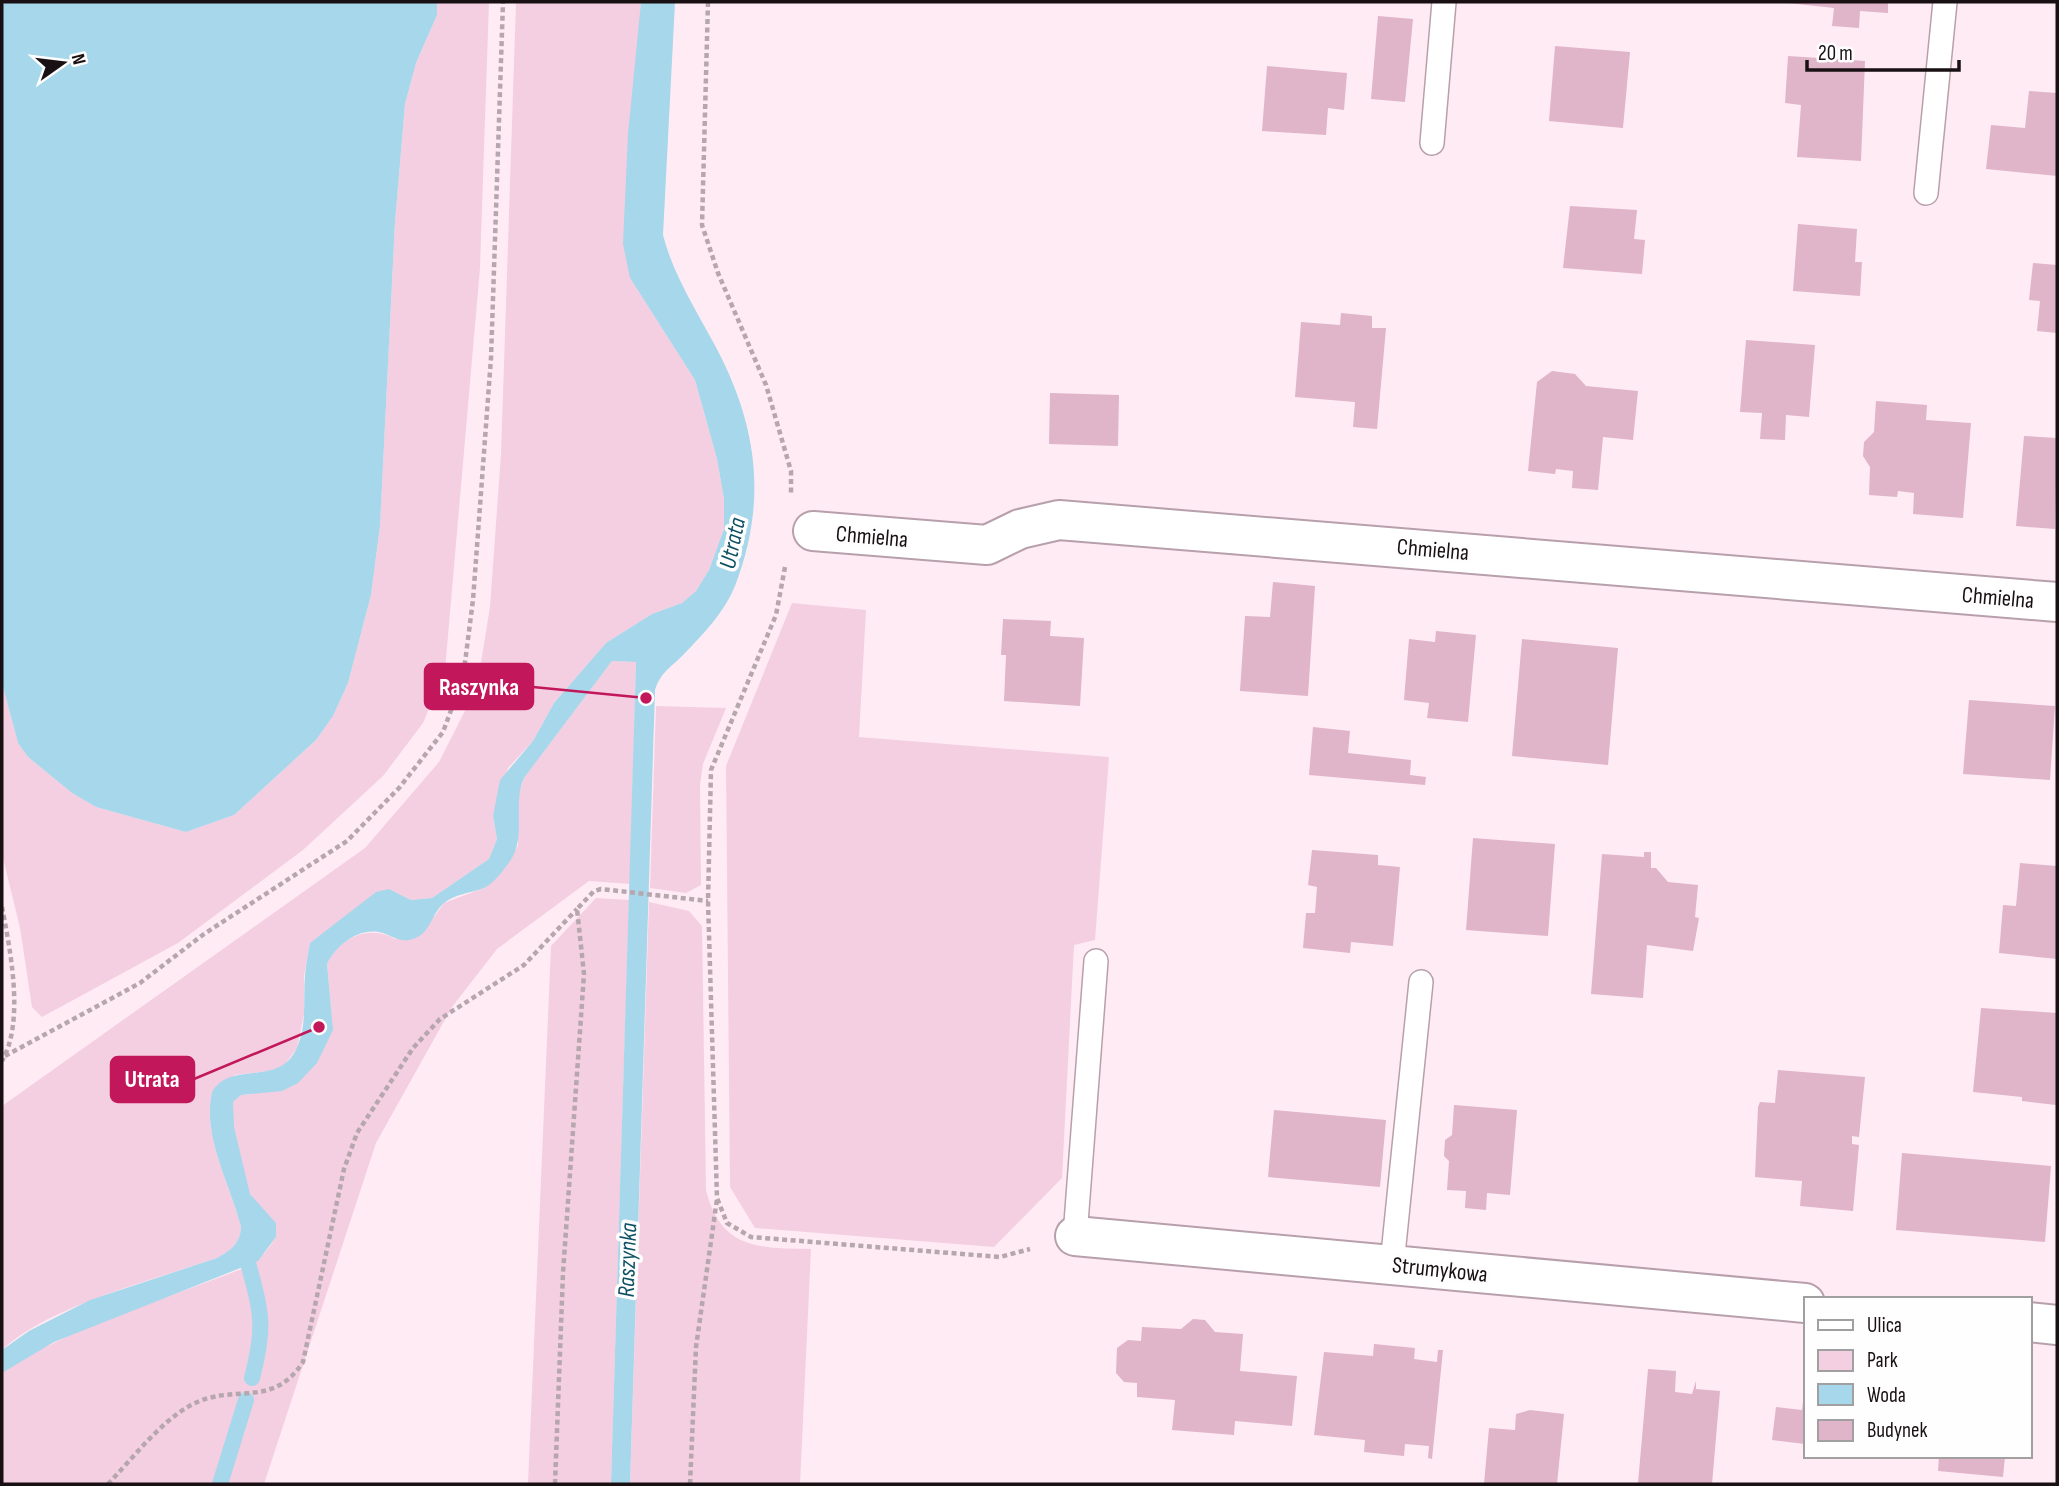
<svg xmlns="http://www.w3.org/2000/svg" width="2059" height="1486" font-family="'Sofia Sans Condensed',sans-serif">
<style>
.green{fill:#f4cfe1}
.water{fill:#a6d7ea}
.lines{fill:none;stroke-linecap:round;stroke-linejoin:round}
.stream{stroke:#a6d7ea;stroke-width:16}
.building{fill:#e0b4c9}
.lane-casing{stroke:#b7a0ab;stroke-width:26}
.street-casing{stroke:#b7a0ab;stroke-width:42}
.path{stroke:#b6a6ad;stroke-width:4.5;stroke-dasharray:5 3.5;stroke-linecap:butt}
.lane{stroke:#fff;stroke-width:23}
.street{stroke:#fff;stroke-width:38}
.labels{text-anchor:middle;stroke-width:7;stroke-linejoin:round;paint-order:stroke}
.street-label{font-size:23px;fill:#191014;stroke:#fefefe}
.water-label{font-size:24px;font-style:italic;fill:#0e5064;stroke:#fefefe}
.leader{fill:none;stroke:#c2185b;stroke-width:2.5}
.callout-dot{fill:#c2185b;stroke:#fefefe;stroke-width:2.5}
.callout{fill:#c2185b;stroke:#c2185b;stroke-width:2.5}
.callout-label{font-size:24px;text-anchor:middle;font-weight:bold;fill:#fff}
</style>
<rect width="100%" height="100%" fill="#ffebf4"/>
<!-- green -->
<path class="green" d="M437 2H489L480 268 445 670 423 723 383 776 303 850 178 943 42 1017 32 1007 20 928 2 854V683L18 743 28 757 72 793 96 807 186 832 234 815 316 740 333 716 348 683 371 595 380 526 395 222 405 104 416 63 437 15Z
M516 2H641L630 278 695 380 717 459 724 499V529L709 570 696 591 682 603 652 614 606 643 554 703 533 741 508 768 493 816 497 839 489 859 432 898 411 900 389 889 310 943 304 976V1014L297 1048 286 1063 276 1070 235 1075 212 1092C202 1137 230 1184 241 1227 240 1244 231 1250 217 1258 156 1279 48 1306 2 1350V1106L365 848 439 762 477 687 490 607 501 454Z
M792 603 866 610 859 737 1109 757 1095 940 1074 945 1062 1178 994 1247 755 1228 730 1187 726 766Z
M612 661 636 662 630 884 589 881 497 949 452 1007 376 1143 264 1484H2L3 1371C79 1323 167 1299 249 1266 260 1260 269 1248 276 1237 271 1212 261 1214 251 1195 239 1173 231 1126 233 1102L241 1095 253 1094 332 1021 327 964C339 938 369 924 395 939L434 917 444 903 484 888 502 870 518 846V796L524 778Z
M656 706 726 708 703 764 700 785 701 885 686 893 650 888Z
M596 898 629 900 611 1484H528L551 946Z
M649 902 689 911 702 926 706 1190C721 1250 759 1248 811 1249L800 1484H630Z"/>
<!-- water -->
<path class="water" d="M2 2H437V15L416 63 405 104 395 222 380 526 371 595 348 683 333 716 316 740 234 815 186 832 96 807 72 793 28 757 18 743 2 683Z
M641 2H675L663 235C674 278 700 316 720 355 759 433 766 505 735 586 724 613 704 633 684 654 672 667 661 671 655 690L630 1484H611L636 662 612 661 524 778C512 805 527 837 510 861 504 870 494 883 484 888 471 893 455 894 444 903 431 914 431 933 413 939 401 943 394 937 383 933 360 926 336 945 327 964L333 1030 317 1063 298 1083 282 1091 241 1095 233 1102 234 1127 250 1194 276 1223V1237L258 1261 54 1342 2 1373V1350L29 1331 90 1300 217 1258C231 1250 240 1244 241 1227 230 1183 202 1137 212 1092 232 1058 281 1090 298 1045 307 1023 303 999 305 975 306 964 308 953 310 943L376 892 389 889 411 900 432 898 489 859 497 839 493 816 500 780 533 741 554 703 606 643 652 614 682 603 696 591 709 570 724 529V499L717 459 695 380 630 278 623 244 628 134Z"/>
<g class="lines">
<!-- stream -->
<path class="stream" d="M246 1255C260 1310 267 1321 252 1378
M220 1484 246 1400"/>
</g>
<!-- building -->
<path class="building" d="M1779 2H1888V13L1860 11 1859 28 1832 26 1834 8Z
M1378 16 1413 19 1405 102 1371 99Z
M1555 46 1630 52 1623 128 1549 121Z
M1788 56 1865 61 1861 161 1797 157 1801 105 1785 103Z
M1267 66 1347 73 1344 110 1328 108 1326 135 1262 131Z
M2029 91 2057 93V176L1986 169 1991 125 2025 128Z
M1570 206 1637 210 1634 239 1645 240 1642 274 1563 268Z
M1798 224 1857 229 1855 262H1862L1860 296 1793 291Z
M2033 263 2057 265V333L2037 331 2040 301 2029 300Z
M1341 313 1372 316V328H1386L1377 429 1353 427 1355 402 1295 397 1301 322 1340 325Z
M1746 340 1815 345 1809 417 1786 415 1785 440 1760 439 1762 413 1740 412Z
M1552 371 1575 374 1586 386 1638 391 1633 440 1603 437 1598 490 1572 488 1573 471 1556 469 1555 474 1528 471 1537 382Z
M1050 393 1119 395 1118 446 1049 444Z
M1876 401 1927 405 1926 420 1971 423 1963 518 1913 514 1914 493 1898 491 1897 497 1869 495 1870 467 1863 456 1864 442 1874 432Z
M2024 436 2057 438 2055 529 2016 526Z
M1273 582 1315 586 1308 696 1240 691 1245 616 1270 617Z
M1003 619 1051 621 1050 636 1084 638 1080 706 1004 701 1006 655H1001Z
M1436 631 1476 635 1468 722 1427 718 1429 703 1404 700 1409 639 1435 642Z
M1522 639 1618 648 1608 765 1512 756Z
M1969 700 2055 706 2050 780 1963 774Z
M1313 727 1350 731 1348 753 1411 760 1410 775 1426 777 1425 785 1309 775Z
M1473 838 1555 844 1548 936 1466 930Z
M1312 850 1378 855V865L1400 867 1393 946 1351 942 1350 953 1303 948 1306 913H1315L1317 887 1308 885Z
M1644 852H1651V868H1656L1668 882 1698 885 1695 917 1699 918 1693 951 1647 945 1643 998 1591 994 1602 854 1644 857Z
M2020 863 2057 866V959L1999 953 2003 905 2016 906Z
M1981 1008 2057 1013 2056 1105 2022 1101V1097L1973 1092Z
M1778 1070 1865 1077 1859 1137 1852 1136V1144L1859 1145 1853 1211 1800 1206 1802 1181 1755 1177 1758 1107 1760 1102 1775 1103Z
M1454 1105 1517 1110 1510 1195 1487 1193 1486 1210 1465 1208 1466 1191 1447 1190 1449 1161 1444 1156 1445 1140 1452 1135Z
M1274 1110 1386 1120 1380 1187 1268 1177Z
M1902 1153 2051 1166 2045 1242 1896 1230Z
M1193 1319 1205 1320 1215 1332 1243 1334 1240 1371 1297 1376 1292 1426 1235 1421 1234 1435 1172 1430 1175 1400 1137 1397V1383L1124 1382 1116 1373 1117 1348 1128 1340 1141 1341 1142 1327 1181 1329Z
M1374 1344 1415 1348 1414 1359 1437 1362 1438 1350H1443L1432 1459 1428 1458 1429 1446 1405 1444 1404 1456 1364 1452 1365 1440 1314 1435 1324 1352 1373 1356Z
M1648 1369 1676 1371 1675 1392 1692 1394 1696 1381V1389L1720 1391 1712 1484 1638 1483Z
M1804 1394 1805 1444 1772 1440 1776 1407 1802 1410Z
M1530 1410 1564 1414 1557 1484H1484L1489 1428 1515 1430 1516 1414Z
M1939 1456H2005L2003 1477 1938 1471Z"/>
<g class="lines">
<!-- lane casing -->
<g class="lane-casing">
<path id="lane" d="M1432 143 1444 2
M1926 193 1945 2
M1075 1236 1096 961
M1392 1264 1421 982"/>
</g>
<!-- street casing -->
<g class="street-casing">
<path id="street" d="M813 531 987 545 1020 529 1059 520 2057 602
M1075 1236 1805 1303
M2029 1322 2057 1325"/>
</g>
<!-- path -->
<path class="path" d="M708 2 702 225 718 273 766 385 791 471V493
M785 567 776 615 711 770 708 901 717 1198 727 1223 751 1237 1000 1257 1030 1249
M2 907C10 949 25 1021 2 1061
M5 1056 140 983 204 934 347 841 399 788 443 732 463 678 473 600 491 358 503 2
M108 1484C133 1458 159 1423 191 1405 234 1382 272 1410 303 1362L344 1169 357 1133 413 1048 440 1019 524 965 577 909
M555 1484 563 1273 584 974 577 909 594 891 601 889 708 901
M690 1484 696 1347 717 1199"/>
<!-- lane -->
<use href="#lane" class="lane"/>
<!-- street -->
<use href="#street" class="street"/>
</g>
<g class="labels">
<!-- street labels -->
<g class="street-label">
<text transform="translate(872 536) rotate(5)" y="8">Chmielna</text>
<text transform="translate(1433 549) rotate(5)" y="8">Chmielna</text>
<text transform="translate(1998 597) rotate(5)" y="8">Chmielna</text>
<text transform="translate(1440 1269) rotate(6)" y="8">Strumykowa</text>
</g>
<!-- water labels -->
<g class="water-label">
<text transform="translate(732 543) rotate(-78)" y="8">Utrata</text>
<text transform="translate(627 1260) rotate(-88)" y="8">Raszynka</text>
</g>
</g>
<!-- callouts -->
<path class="leader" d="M646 698L533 687M319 1027L194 1079"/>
<g class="callout-dot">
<circle cx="646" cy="698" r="7"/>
<circle cx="319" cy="1027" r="7"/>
</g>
<g class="callout">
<rect x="425" y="664" width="108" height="45" rx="7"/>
<rect x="111" y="1057" width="83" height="45" rx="7"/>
</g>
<g class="callout-label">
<text x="479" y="695">Raszynka</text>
<text x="152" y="1087">Utrata</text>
</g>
<!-- border -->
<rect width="2059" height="1486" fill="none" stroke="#191014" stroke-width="7"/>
<!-- legend -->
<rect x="1804" y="1297" width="228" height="161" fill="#fefefe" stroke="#a29fa0" stroke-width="2"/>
<rect x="1818" y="1320" width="35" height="10" fill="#ffffff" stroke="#a29fa0" stroke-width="2"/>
<text x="1867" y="1332" font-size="21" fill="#191014">Ulica</text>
<rect x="1818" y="1350" width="35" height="21" fill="#f4cfe1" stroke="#a29fa0" stroke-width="2"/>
<text x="1867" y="1367" font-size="21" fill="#191014">Park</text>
<rect x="1818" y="1384" width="35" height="21" fill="#a6d7ea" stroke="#a29fa0" stroke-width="2"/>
<text x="1867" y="1402" font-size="21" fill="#191014">Woda</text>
<rect x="1818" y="1420" width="35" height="21" fill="#e0b4c9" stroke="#a29fa0" stroke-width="2"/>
<text x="1867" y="1437" font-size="21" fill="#191014">Budynek</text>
<!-- north arrow -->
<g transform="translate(63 63) rotate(76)" stroke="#fefefe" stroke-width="5" paint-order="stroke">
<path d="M0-5L12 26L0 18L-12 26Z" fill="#191014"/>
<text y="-10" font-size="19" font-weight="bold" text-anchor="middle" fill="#191014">N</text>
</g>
<!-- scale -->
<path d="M1807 60v10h152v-10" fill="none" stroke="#191014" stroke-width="3.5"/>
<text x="1818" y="60" font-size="21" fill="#191014" stroke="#fefefe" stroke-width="5" paint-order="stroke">20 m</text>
</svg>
